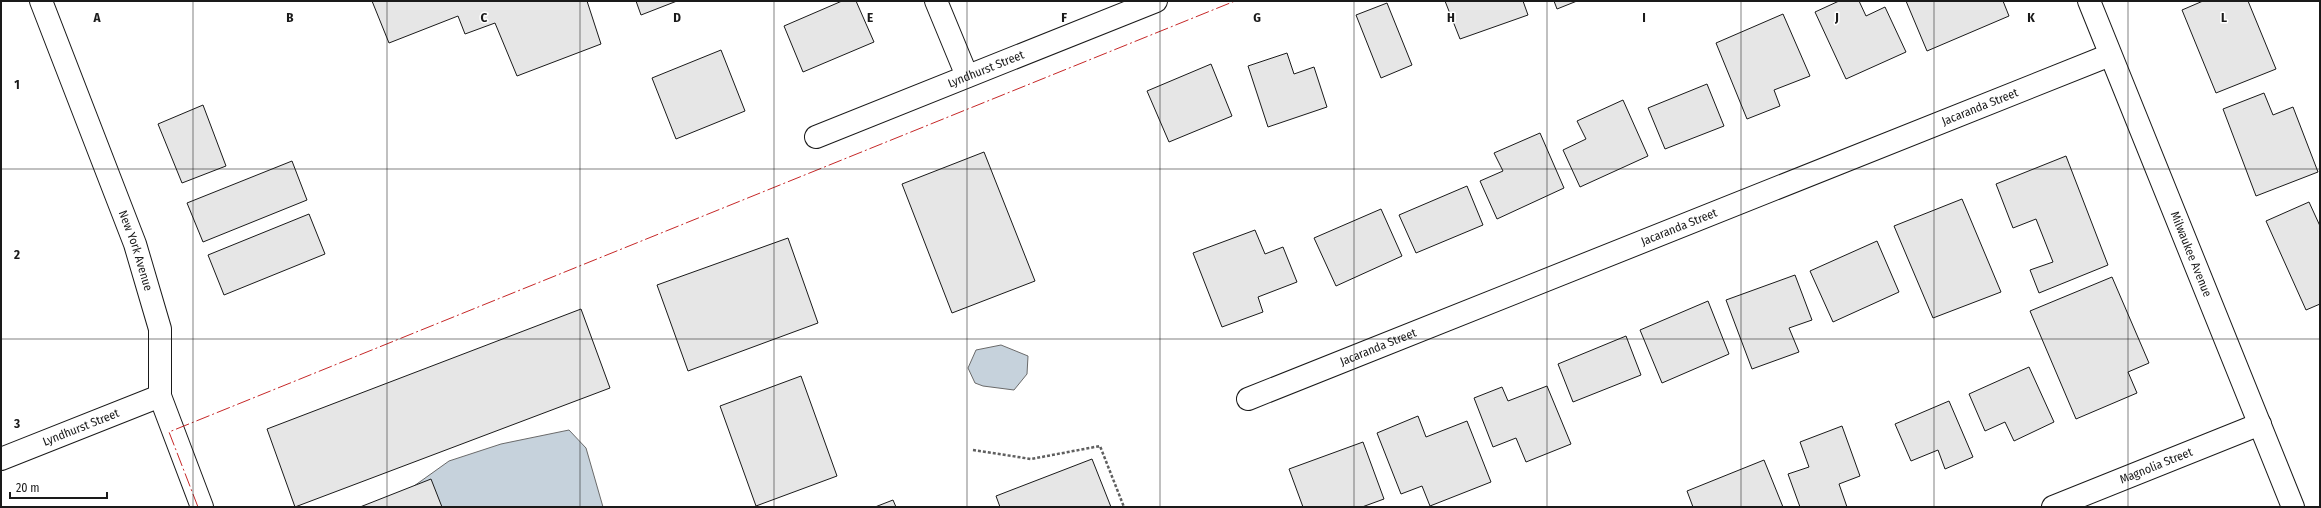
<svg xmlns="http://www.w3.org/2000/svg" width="2321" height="508" font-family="'Fira Sans Condensed',sans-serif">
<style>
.water{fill:#c6d2dc;stroke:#6a6a6a}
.building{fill:#e6e6e6;stroke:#1a1a1a}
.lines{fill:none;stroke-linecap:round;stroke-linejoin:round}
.minor-casing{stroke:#1a1a1a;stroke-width:24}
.tertiary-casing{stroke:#1a1a1a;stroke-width:24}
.path{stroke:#5f5f5f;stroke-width:2.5;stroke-dasharray:3 2;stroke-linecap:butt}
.minor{stroke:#fff;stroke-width:22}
.tertiary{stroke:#fff;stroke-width:22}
.power{stroke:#c62828;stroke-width:1;stroke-dasharray:14 3 2 3;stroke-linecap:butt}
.grid{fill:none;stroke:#1a1a1a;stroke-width:1;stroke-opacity:0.55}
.labels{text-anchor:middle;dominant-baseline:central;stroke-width:3;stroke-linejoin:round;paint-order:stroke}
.street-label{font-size:12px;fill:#1a1a1a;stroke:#fff}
.grid-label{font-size:13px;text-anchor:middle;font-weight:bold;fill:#1a1a1a;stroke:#fff;stroke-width:3;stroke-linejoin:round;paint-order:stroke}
</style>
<rect width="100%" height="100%" fill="#fff"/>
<g class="water">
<polygon points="1001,345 1028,356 1027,374 1014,390 983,386 975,383 968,368 976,350"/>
<polygon points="569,430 586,448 603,507 420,507 414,486 449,461 501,444"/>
</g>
<g class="building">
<polygon points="372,1 587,1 601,44 517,76 495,23 465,34 458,16 389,43"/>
<polygon points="636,1 677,1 641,15"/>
<polygon points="842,1 856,1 874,42 803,72 784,26"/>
<polygon points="1445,1 1523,1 1528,15 1460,39"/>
<polygon points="1554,1 1577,1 1557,9"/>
<polygon points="1839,1 1859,1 1866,16 1885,7 1906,52 1846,79 1815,12"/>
<polygon points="1906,1 2003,1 2009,16 1927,51"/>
<polygon points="2203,1 2248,1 2276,69 2216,93 2182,10"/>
<polygon points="1387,3 1412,65 1381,78 1356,15"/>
<polygon points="1783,14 1810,76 1774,90 1780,106 1747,119 1716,43"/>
<polygon points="721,50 745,111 676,139 652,78"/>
<polygon points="1287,53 1294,74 1314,67 1327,107 1268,127 1248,66"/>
<polygon points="1211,64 1232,116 1169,142 1147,91"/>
<polygon points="1707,84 1724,126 1665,149 1648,108"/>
<polygon points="2264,93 2273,115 2293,107 2318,172 2256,196 2223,109"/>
<polygon points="1623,100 1648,156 1580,187 1563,150 1586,139 1577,121"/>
<polygon points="203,105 226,166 182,183 158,124"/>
<polygon points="1540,133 1564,188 1497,219 1480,181 1503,171 1494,153"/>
<polygon points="984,152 1035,281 952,313 902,184"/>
<polygon points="2066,156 2108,265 2039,293 2030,270 2053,262 2036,219 2013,228 1996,184"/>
<polygon points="292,161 307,200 203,242 187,203"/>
<polygon points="1467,186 1483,225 1416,253 1399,215"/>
<polygon points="1962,199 2001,292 1933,318 1894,226"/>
<polygon points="2309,202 2320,226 2320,304 2306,310 2266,221"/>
<polygon points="1381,209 1402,256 1336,286 1314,238"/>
<polygon points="309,214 325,254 224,295 208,255"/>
<polygon points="1255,230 1265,254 1283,247 1297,282 1258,297 1263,312 1222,327 1193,253"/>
<polygon points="788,238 818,323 688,371 657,285"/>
<polygon points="1877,241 1899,292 1833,322 1810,271"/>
<polygon points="1795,275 1812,320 1789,328 1799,352 1752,369 1726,300"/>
<polygon points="2112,277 2149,363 2128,372 2137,393 2076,419 2030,311"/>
<polygon points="1708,301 1729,354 1662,383 1640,330"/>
<polygon points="581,309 610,388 295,507 267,429"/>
<polygon points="1626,336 1641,375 1573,402 1558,364"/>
<polygon points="2029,367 2054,422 2014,441 2005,422 1985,431 1969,394"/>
<polygon points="801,376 837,476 756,506 720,406"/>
<polygon points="1547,386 1571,444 1526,462 1516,438 1493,447 1474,398 1502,387 1508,401"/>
<polygon points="1949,401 1973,457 1945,469 1938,450 1911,461 1895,424"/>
<polygon points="1418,416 1426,437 1467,421 1491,482 1430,506 1422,486 1401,494 1377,433"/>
<polygon points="1842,426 1860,476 1839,484 1847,507 1800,507 1788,474 1809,467 1800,442"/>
<polygon points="1363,442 1384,499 1362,507 1303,507 1289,469"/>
<polygon points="1092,459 1111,507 1000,507 996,496"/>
<polygon points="1764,460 1783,507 1693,507 1687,491"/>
<polygon points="431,479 442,507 360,507"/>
<polygon points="893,500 896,507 875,507"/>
</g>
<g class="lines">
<defs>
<g id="minor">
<polyline points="936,1 967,76"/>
<path id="s1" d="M816,137L1156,1"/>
<path id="s2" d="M1248,399L2110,55"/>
<path id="s3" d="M1,459L160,396"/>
<path id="s4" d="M2053,507L2260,424"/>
</g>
<g id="tertiary">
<path id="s5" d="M41,1L135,244L160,329V396L202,507"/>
<path id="s6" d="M2089,1L2293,507"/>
</g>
</defs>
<use href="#minor" class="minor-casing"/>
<use href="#tertiary" class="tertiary-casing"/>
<polyline class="path" points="973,450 1031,459 1100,446 1124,507"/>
<use href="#minor" class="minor"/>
<use href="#tertiary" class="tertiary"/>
<polyline class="power" points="198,507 169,432 1235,1"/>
</g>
<path class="grid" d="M193,1V507M387,1V507M580,1V507M774,1V507M967,1V507M1160,1V507M1354,1V507M1547,1V507M1741,1V507M1934,1V507M2128,1V507M1,169H2320M1,339H2320"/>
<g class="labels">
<g class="street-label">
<text stroke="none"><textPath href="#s1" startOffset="183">Lyndhurst Street</textPath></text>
<text stroke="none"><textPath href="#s2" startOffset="788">Jacaranda Street</textPath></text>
<text stroke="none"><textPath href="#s2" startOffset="464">Jacaranda Street</textPath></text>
<text stroke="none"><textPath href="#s5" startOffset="267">New York Avenue</textPath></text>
<text stroke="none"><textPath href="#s6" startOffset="273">Milwaukee Avenue</textPath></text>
<text stroke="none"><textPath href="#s2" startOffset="140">Jacaranda Street</textPath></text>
<text stroke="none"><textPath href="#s3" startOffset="86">Lyndhurst Street</textPath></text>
<text stroke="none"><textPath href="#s4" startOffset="111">Magnolia Street</textPath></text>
</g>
</g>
<g class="grid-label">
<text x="97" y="22">A</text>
<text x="290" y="22">B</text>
<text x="484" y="22">C</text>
<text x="677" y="22">D</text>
<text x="870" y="22">E</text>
<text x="1064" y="22">F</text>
<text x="1257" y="22">G</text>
<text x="1451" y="22">H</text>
<text x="1644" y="22">I</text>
<text x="1837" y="22">J</text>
<text x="2031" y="22">K</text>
<text x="2224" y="22">L</text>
<text x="17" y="89">1</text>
<text x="17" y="259">2</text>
<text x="17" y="428">3</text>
</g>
<rect width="2321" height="508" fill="none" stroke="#1a1a1a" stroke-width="4"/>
<path d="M10 492v6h97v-6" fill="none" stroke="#1a1a1a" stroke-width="2"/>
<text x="16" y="492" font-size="12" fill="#1a1a1a" stroke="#ffffff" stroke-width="3" paint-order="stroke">20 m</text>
</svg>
